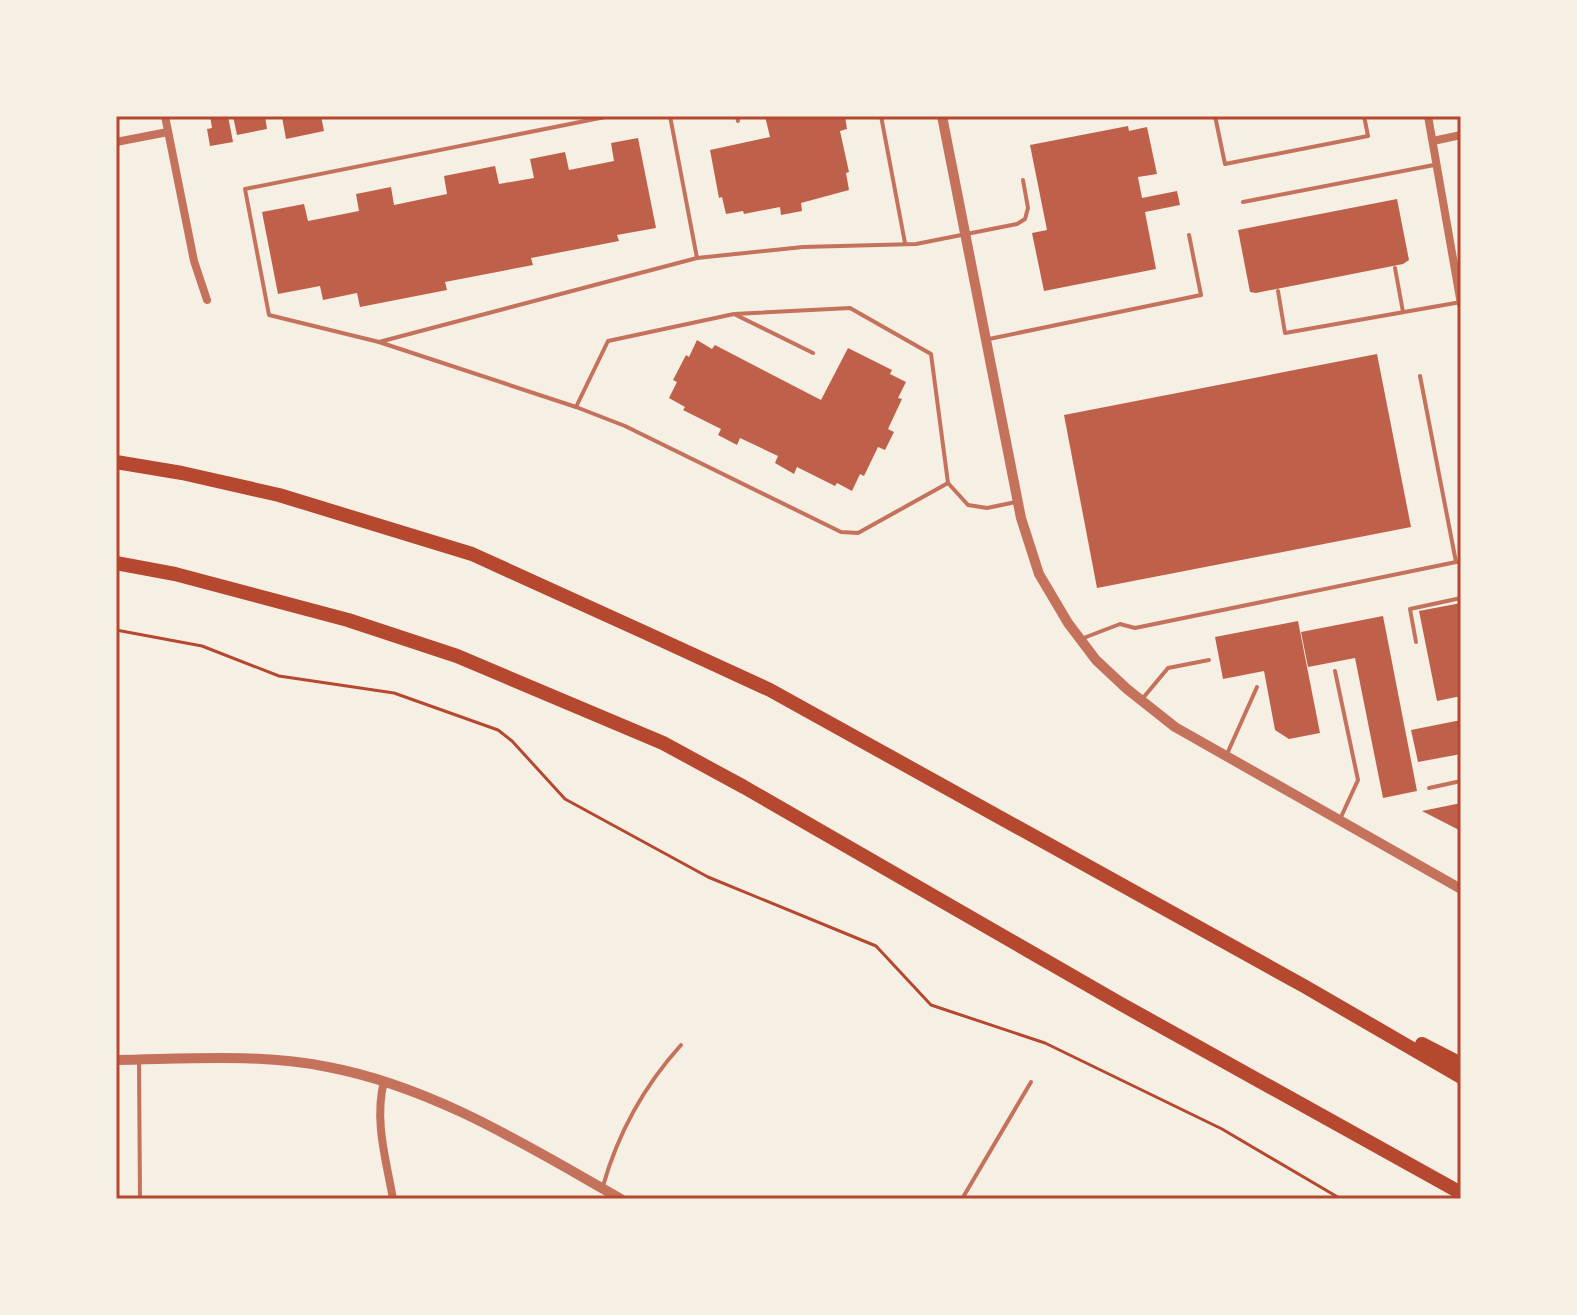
<svg xmlns="http://www.w3.org/2000/svg" width="1577" height="1315" font-family="'IBM Plex Sans',sans-serif">
<style>
.building{fill:#bf614a}
.lines{fill:none;stroke-linecap:round;stroke-linejoin:round}
.path{stroke:#b5482f;stroke-width:3}
.service{stroke:#c5725c;stroke-width:4}
.minor{stroke:#c5725c;stroke-width:8}
.tertiary{stroke:#c5725c;stroke-width:10}
.motorway{stroke:#b5482f;stroke-width:14}
.neatline{fill:none;stroke:#b5482f;stroke-width:3}
</style>
<rect width="100%" height="100%" fill="#f6efe4"/>
<g class="building">
<polygon points="210,116 228,116 233,142 210,146 207,129 212,128"/>
<polygon points="233,116 265,116 267,129 237,135"/>
<polygon points="321,116 324,131 286,139 282,117"/>
<polygon points="765,116 845,116 847,129 840,131 849,172 846,173 849,190 801,203 802,211 781,215 780,207 744,214 743,211 726,214 722,197 719,198 710,150 770,137"/>
<polygon points="1128,126 1129,131 1147,127 1157,174 1138,177 1142,198 1177,191 1180,205 1145,212 1156,269 1044,291 1032,233 1047,230 1030,145"/>
<polygon points="638,138 656,228 617,235 619,241 531,258 533,265 445,282 447,290 360,307 357,293 323,300 320,286 278,294 262,212 304,204 308,221 359,211 356,194 391,187 394,205 447,194 444,176 495,166 499,184 534,178 530,159 565,152 569,170 614,161 611,143"/>
<polygon points="1397,199 1409,260 1403,264 1256,293 1250,292 1238,230"/>
<polygon points="697,340 712,349 715,345 821,400 848,348 892,370 890,374 906,382 898,398 902,399 888,429 894,432 885,450 878,447 864,476 860,474 852,491 837,483 835,486 797,467 794,474 775,463 778,456 740,438 737,445 718,435 721,429 683,410 685,407 669,398 677,382 673,380 686,355 689,357"/>
<polygon points="1377,354 1411,527 1097,588 1064,415"/>
<polygon points="1461,603 1461,696 1437,701 1419,611"/>
<polygon points="1383,616 1417,791 1383,798 1355,658 1308,667 1301,632"/>
<polygon points="1298,621 1320,733 1289,739 1275,730 1264,671 1223,679 1215,637"/>
<polygon points="1461,720 1461,754 1418,762 1411,730"/>
<polygon points="1461,803 1461,831 1422,811"/>
</g>
<g class="lines">
<polyline class="path" points="116,630 202,646 279,676 394,693 498,730 512,741 565,799 708,877 876,946 931,1005 1045,1043 1222,1129 1341,1199"/>
<g class="service">
<polyline points="670,116 697,258"/>
<polyline points="737,116 738,121"/>
<polyline points="881,116 905,243"/>
<polyline points="1215,116 1225,164 1368,136 1364,116"/>
<polyline points="1243,202 1434,165"/>
<polyline points="1395,268 1403,312"/>
<polyline points="1278,291 1285,333 1461,302"/>
<polyline points="736,315 813,353"/>
<polyline points="989,339 1201,295 1189,235"/>
<polyline points="379,342 269,315 245,189 610,116"/>
<polyline points="1420,376 1456,562"/>
<polyline points="576,407 608,341 734,314 850,308 931,354 948,483 858,533 841,532 625,426 576,407 379,342 697,258 803,247 916,244 1017,224 1025,219 1028,208 1023,180"/>
<polyline points="948,483 968,505 987,508 1016,502"/>
<polyline points="1081,639 1120,624 1135,628 1461,561"/>
<polyline points="1416,642 1410,609 1461,598"/>
<polyline points="1335,671 1358,780 1341,817"/>
<polyline points="1143,698 1168,668 1209,660"/>
<polyline points="1227,754 1257,687"/>
<polyline points="1429,788 1461,781"/>
<polyline points="139,1062 140,1199"/>
<path d="M603,1186C618,1133 644,1086 681,1045"/>
<polyline points="962,1199 1031,1082"/>
</g>
<g class="minor">
<polyline points="165,116 194,261 207,300"/>
<polyline points="1428,116 1461,304"/>
<polyline points="1433,141 1461,135"/>
<polyline points="116,142 168,132"/>
<path d="M384,1081C374,1121 386,1159 393,1199"/>
</g>
<g class="tertiary">
<polyline points="942,116 1021,518 1039,574 1068,623 1096,660 1127,689 1175,727 1461,889"/>
<path d="M116,1060C186,1059 259,1053 328,1067C434,1087 529,1147 621,1199"/>
</g>
<g class="motorway">
<polyline points="116,462 182,473 279,495 472,554 646,633 770,690 1304,986 1461,1077"/>
<polyline points="116,563 175,574 348,620 457,656 663,743 744,787 1121,1004 1461,1193"/>
<polyline points="1422,1044 1461,1064"/>
</g>
</g>
<rect width="1577" height="1315" fill="none" stroke="#f6efe4" stroke-width="236"/>
<rect x="118" y="118" width="1341" height="1079" class="neatline"/>
</svg>
